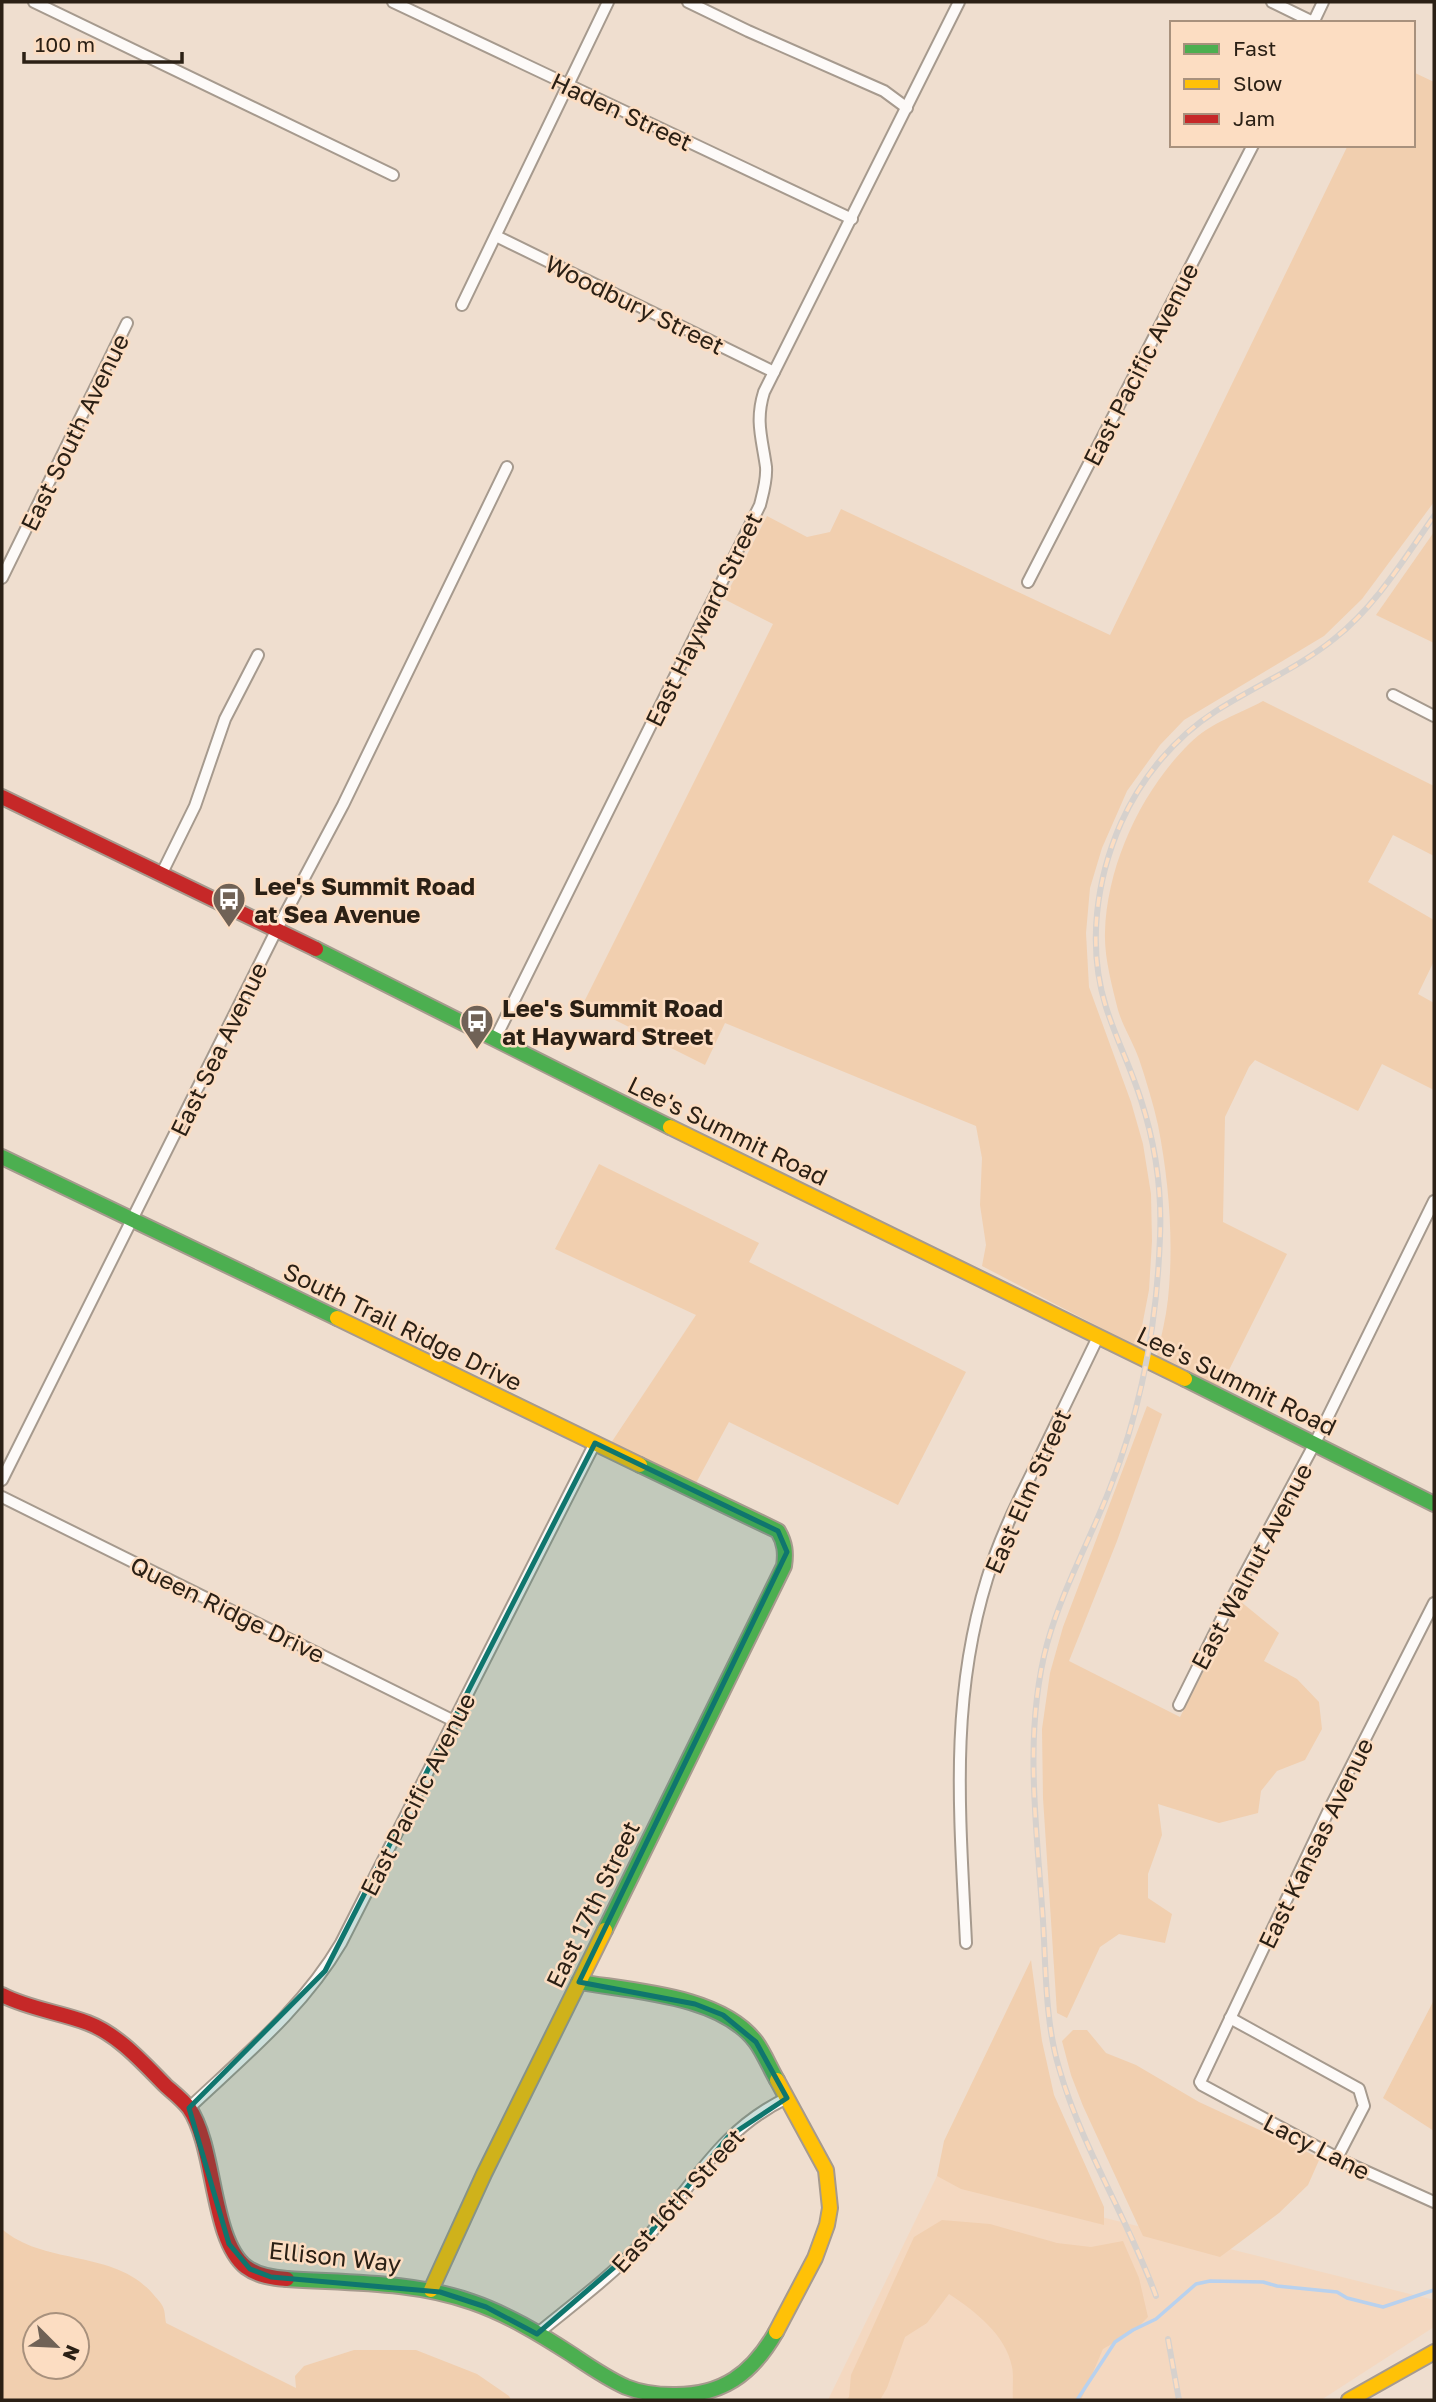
<svg xmlns="http://www.w3.org/2000/svg" width="1436" height="2402" font-family="'Golos Text',sans-serif">
<style>
.built{fill:#f4d8c0}
.green{fill:#f1cfaf;fill-rule:evenodd}
.lines{fill:none;stroke-linecap:round;stroke-linejoin:round}
.stream{stroke:#b8d1ee;stroke-width:3.5}
.street-casing{stroke:#a69a8e;stroke-width:14}
.fast-casing{stroke:#a69a8e;stroke-width:18}
.slow-casing{stroke:#a69a8e;stroke-width:18}
.jam-casing{stroke:#a69a8e;stroke-width:18}
.street{stroke:#fdfaf8;stroke-width:10}
.fast{stroke:#4caf50;stroke-width:14}
.slow{stroke:#ffc107;stroke-width:14}
.jam{stroke:#c62828;stroke-width:14}
.rail-casing{stroke:#d6d1cd;stroke-width:6}
.rail{stroke:#fcddc2;stroke-width:3.5;stroke-dasharray:10;stroke-linecap:butt}
.marked{fill:#0f766e;fill-opacity:0.2;stroke:#0f766e;stroke-width:5;stroke-linejoin:round}
.labels{text-anchor:middle;dominant-baseline:central;stroke-width:5;stroke-linejoin:round;paint-order:stroke}
.street-label{font-size:24px;fill:#2b2015;stroke:#fcddc2}
.poi-label{font-size:24px;font-weight:bold;fill:#2b2015;stroke:#fcddc2;text-anchor:start}
</style>
<rect width="100%" height="100%" fill="#efdecf"/>
<polygon class="built" points="937,2176 1434,2300 1434,2327 1321,2400 828,2400"/>
<g class="green">
<polygon points="1413,72 1434,82 1434,502 1362,599 1324,636 1184,720 1160,745 1127,791 1102,848 1090,888 1086,933 1089,987 1131,1102 1143,1144 1151,1194 1152,1241 1149,1290 1138,1347 982,1266 986,1245 980,1205 982,1158 976,1126 725,1023 705,1065 583,1004 773,624 724,599 767,516 807,537 830,532 841,509 1110,635 1348,145 1413,145"/>
<polygon points="1434,532 1434,643 1376,615"/>
<path d="M1263,701L1434,786V856L1393,835L1368,882L1434,920V961L1418,994L1434,1003V1090L1382,1064L1358,1111L1255,1060L1249,1067L1225,1117L1223,1222L1287,1254L1220,1388L1157,1356C1161,1337 1166,1318 1168,1299C1174,1242 1169,1181 1158,1125C1153,1103 1146,1080 1139,1059C1133,1042 1123,1027 1118,1010C1112,986 1104,957 1105,932C1107,864 1142,790 1190,743C1210,723 1239,714 1263,701Z"/>
<polygon points="599,1164 759,1243 749,1262 966,1372 898,1505 729,1422 696,1483 611,1443 696,1315 555,1249"/>
<polygon points="1147,1406 1162,1414 1117,1541 1069,1661 1180,1717 1240,1601 1279,1633 1264,1661 1297,1679 1319,1702 1322,1729 1305,1760 1277,1771 1261,1791 1258,1813 1219,1823 1158,1804 1162,1835 1148,1874 1148,1898 1172,1914 1165,1943 1119,1934 1100,1947 1067,2018 1057,2013 1043,1798 1042,1729 1050,1673 1063,1627"/>
<polygon points="1031,1960 1042,2041 1054,2095 1104,2207 1104,2225 961,2189 937,2176 944,2141"/>
<polygon points="1434,2000 1434,2131 1383,2098"/>
<polygon points="1073,2030 1087,2030 1106,2053 1136,2065 1199,2102 1320,2158 1308,2185 1279,2213 1220,2257 1143,2236 1083,2106 1071,2075 1062,2041"/>
<path d="M942,2220L990,2224L1057,2243L1091,2247L1123,2241L1139,2278L1148,2317L1134,2331L1103,2349L1081,2400H1013C1012,2390 1014,2377 1012,2367C1006,2335 975,2311 949,2294L927,2323L905,2337L887,2388L880,2400H846L849,2397L851,2375L914,2237Z"/>
<path d="M2,2229C44,2266 115,2249 153,2294C156,2298 161,2302 163,2307C165,2311 165,2318 166,2323L296,2388L295,2376L304,2366L354,2350H416L477,2374L509,2396L511,2400H2ZM35,2325H77V2367H35Z"/>
</g>
<g class="lines">
<polyline class="stream" points="1077,2400 1115,2342 1133,2330 1156,2319 1196,2284 1210,2281 1263,2282 1277,2286 1337,2292 1347,2298 1383,2307 1434,2290"/>
<defs>
<g id="street">
<polyline points="34,2 393,175"/>
<polyline points="393,2 852,219"/>
<polyline points="688,2 748,31 884,91 907,108"/>
<polyline points="1272,2 1313,22"/>
<polyline points="1313,23 1323,2"/>
<polyline points="496,236 774,372"/>
<polyline points="462,305 608,2"/>
<polyline points="2,578 127,323"/>
<polyline points="1028,582 1253,145"/>
<polyline points="1393,695 1434,716"/>
<polyline points="162,873 195,806 225,719 258,655"/>
<path d="M495,1039L760,505C763,493 767,480 766,467C762,438 755,421 764,392L959,2"/>
<polyline points="2,1480 277,929 343,805 507,467"/>
<polyline points="2,1497 454,1721"/>
<polyline points="1434,1603 1328,1812 1200,2082 1202,2085 1345,2162 1434,2202"/>
<polyline points="1179,1705 1232,1598 1315,1443 1434,1201"/>
<path d="M966,1943C960,1816 949,1702 987,1579C1000,1536 1020,1497 1040,1457C1059,1417 1079,1377 1098,1337"/>
<polyline points="1230,2018 1359,2089 1364,2106 1337,2158"/>
<path d="M189,2108C244,2056 303,2008 341,1943L595,1443"/>
<path d="M537,2334C572,2305 609,2278 640,2245C691,2191 716,2132 787,2098"/>
</g>
<g id="fast">
<polyline points="316,949 670,1127"/>
<polyline points="2,1157 337,1318"/>
<polyline points="1185,1379 1434,1504"/>
<path d="M605,1930L784,1566C786,1553 785,1543 778,1531L640,1465"/>
<path d="M579,1982C632,1991 721,1995 756,2042C764,2053 770,2068 777,2080"/>
<path d="M287,2279C348,2283 413,2281 472,2302C507,2314 540,2334 571,2354C589,2366 606,2378 626,2387C641,2393 657,2395 673,2395C722,2396 752,2374 776,2332"/>
</g>
<g id="slow">
<polyline points="670,1127 1185,1379"/>
<polyline points="337,1318 640,1465"/>
<polyline points="431,2290 484,2174 605,1930"/>
<polyline points="776,2332 815,2258 827,2225 830,2208 826,2170 777,2080"/>
<polyline points="1349,2400 1434,2352"/>
</g>
<g id="jam">
<polyline points="2,797 316,949"/>
<path d="M2,1995C29,2009 59,2012 88,2023C119,2035 143,2063 166,2086C174,2093 183,2100 189,2108C216,2147 211,2240 246,2267C258,2276 273,2278 287,2279"/>
</g>
</defs>
<use href="#street" class="street-casing"/>
<use href="#fast" class="fast-casing"/>
<use href="#slow" class="slow-casing"/>
<use href="#jam" class="jam-casing"/>
<use href="#street" class="street"/>
<use href="#fast" class="fast"/>
<use href="#slow" class="slow"/>
<use href="#jam" class="jam"/>
<defs>
<g id="rail">
<path d="M1156,2296C1128,2219 1082,2148 1059,2068C1045,2021 1046,1969 1043,1921C1037,1829 1023,1734 1047,1644C1062,1590 1090,1540 1110,1488C1142,1407 1157,1323 1160,1237C1162,1191 1155,1143 1141,1100C1131,1068 1116,1039 1106,1007C1087,947 1096,880 1121,823C1141,778 1174,738 1216,711C1255,686 1298,668 1334,639C1376,606 1404,559 1434,516"/>
<polyline points="1168,2339 1179,2400"/>
</g>
</defs>
<use href="#rail" class="rail-casing"/>
<use href="#rail" class="rail"/>
</g>
<path class="marked" d="M595,1443L778,1531L787,1552L579,1982L695,2004L723,2015L756,2042L787,2098L728,2137L640,2245L537,2334L486,2307L440,2292L271,2277L250,2269L229,2244L189,2108L325,1971Z"/>
<defs>
<symbol id="bus-pin" viewBox="-11 -11 22 30"><path d="M0 17L-7.5 6A9.5 9.5 0 1 1 7.5 6Z" fill="#706256" stroke="#fcddc2"/><path d="M-5-6H5V4H4V6H2V4H-2V6H-4V4H-5ZM-3.5-4V0h7V-4ZM-3.5 1.2v1.5H-2V1.2ZM2 1.2v1.5H3.5V1.2Z" fill="#fff"/></symbol>
</defs>
<g fill-rule="evenodd">
<use href="#bus-pin" x="210" y="880" width="38" height="52"/>
<use href="#bus-pin" x="458" y="1002" width="38" height="52"/>
</g>
<g class="labels">
<g class="street-label">
<text transform="translate(622 111) rotate(25)">Haden Street</text>
<text transform="translate(635 304) rotate(26)">Woodbury Street</text>
<text transform="translate(1140 364) rotate(-63)">East Pacific Avenue</text>
<text transform="translate(74 432) rotate(-64)">East South Avenue</text>
<text transform="translate(703 619) rotate(-64)">East Hayward Street</text>
<text transform="translate(218 1049) rotate(-64)">East Sea Avenue</text>
<text transform="translate(728 1130) rotate(26)">Lee's Summit Road</text>
<text transform="translate(403 1326) rotate(26)">South Trail Ridge Drive</text>
<text transform="translate(1237 1380) rotate(26)">Lee's Summit Road</text>
<text transform="translate(1027 1491) rotate(-66)">East Elm Street</text>
<text transform="translate(1251 1566) rotate(-62)">East Walnut Avenue</text>
<text transform="translate(228 1609) rotate(26)">Queen Ridge Drive</text>
<text transform="translate(417 1794) rotate(-63)">East Pacific Avenue</text>
<text transform="translate(1315 1843) rotate(-64)">East Kansas Avenue</text>
<text transform="translate(592 1904) rotate(-64)">East 17th Street</text>
<text transform="translate(1317 2146) rotate(27)">Lacy Lane</text>
<text transform="translate(677 2200) rotate(-48)">East 16th Street</text>
<text transform="translate(335 2256) rotate(6)">Ellison Way</text>
</g>
<g class="poi-label">
<text x="254" y="885">Lee's Summit Road<tspan x="254" dy="28">at Sea Avenue</tspan></text>
<text x="502" y="1007">Lee's Summit Road<tspan x="502" dy="28">at Hayward Street</tspan></text>
</g>
</g>
<rect width="1436" height="2402" fill="none" stroke="#2b2015" stroke-width="7"/>
<rect x="1170" y="21" width="245" height="126" fill="#fcddc2" stroke="#a8917d" stroke-width="2"/>
<rect x="1184" y="44" width="35" height="10" fill="#4caf50" stroke="#a8917d" stroke-width="2"/>
<text x="1233" y="56" font-size="21" fill="#2b2015">Fast</text>
<rect x="1184" y="79" width="35" height="10" fill="#ffc107" stroke="#a8917d" stroke-width="2"/>
<text x="1233" y="91" font-size="21" fill="#2b2015">Slow</text>
<rect x="1184" y="114" width="35" height="10" fill="#c62828" stroke="#a8917d" stroke-width="2"/>
<text x="1233" y="126" font-size="21" fill="#2b2015">Jam</text>
<g transform="translate(56 2346) rotate(114)"><circle r="33" fill="#fcddc2" stroke="#a8917d" stroke-width="2"/>
<path d="M0-5L12 26L0 18L-12 26Z" fill="#706256"/>
<text y="-10" font-size="19" font-weight="bold" text-anchor="middle" fill="#2b2015">N</text>
</g>
<path d="M24 52v10h158v-10" fill="none" stroke="#2b2015" stroke-width="3.5"/>
<text x="35" y="52" font-size="21" fill="#2b2015" stroke="#fcddc2" stroke-width="5" paint-order="stroke">100 m</text>
</svg>
